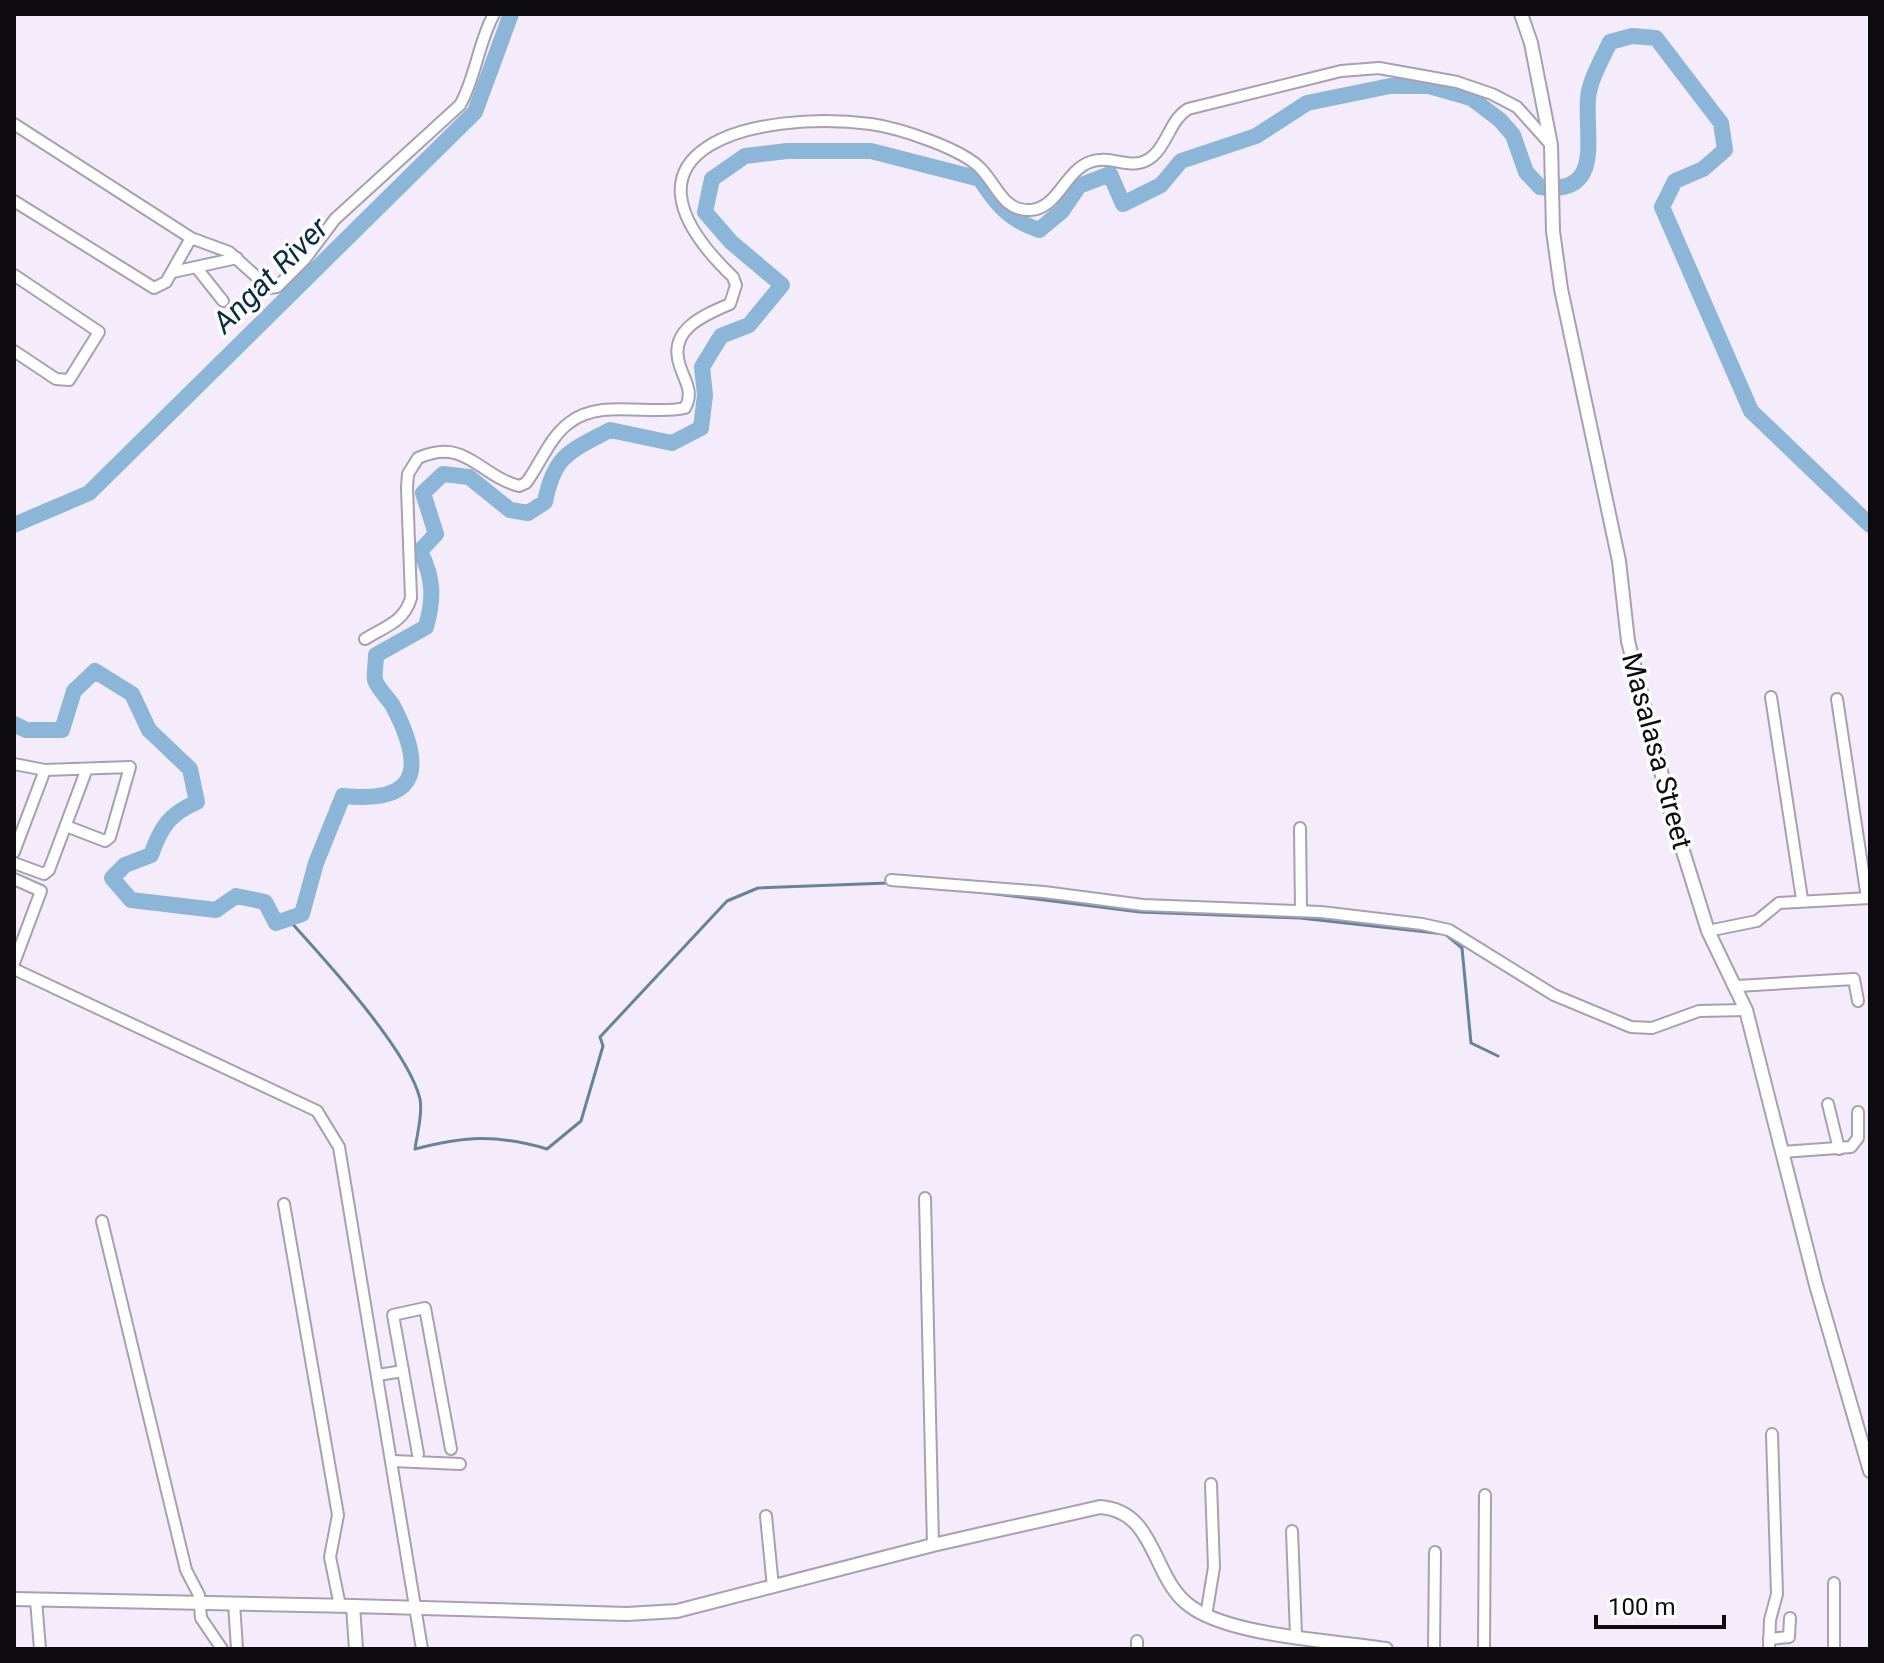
<svg xmlns="http://www.w3.org/2000/svg" width="1884" height="1663" font-family="Roboto,sans-serif">
<style>
.lines{fill:none;stroke-linecap:round;stroke-linejoin:round}
.stream{stroke:#66839c;stroke-width:3}
.river{stroke:#8bb6d8;stroke-width:16}
.minor-casing{stroke:#a8a0ae;stroke-width:14}
.tertiary-casing{stroke:#a8a0ae;stroke-width:16}
.minor{stroke:#fff;stroke-width:10}
.tertiary{stroke:#fff;stroke-width:12}
.labels{text-anchor:middle;dominant-baseline:central;stroke-width:7;stroke-linejoin:round;paint-order:stroke}
.street-label{font-size:28px;fill:#0e0b10;stroke:#fff}
.water-label{font-size:30px;font-style:italic;fill:#082c43;stroke:#fff}
</style>
<rect width="100%" height="100%" fill="#f4ecfb"/>
<g class="lines">
<g class="stream">
<polyline points="971,891 1140,912 1300,918 1445,934 1462,948 1471,1043 1498,1056"/>
<path d="M288,919C324,959 408,1049 420,1099C423,1114 417,1134 415,1149C465,1136 496,1134 547,1149L581,1121L603,1046L600,1037L727,901L758,888L888,883"/>
</g>
<g class="river">
<polyline points="14,525 89,493 475,112 511,14"/>
<path d="M14,724L26,730H62L74,691L95,671L132,694L149,730L190,769L197,802C169,814 161,827 151,855L125,865L112,878L131,900L216,910L236,896L265,902L276,923L302,914L316,863L343,796C422,804 424,766 393,706C388,698 378,689 375,680C374,673 376,662 376,655L426,627C434,598 434,579 420,551L436,534L423,493L443,474L469,477L510,510L528,513L545,502C554,455 570,451 610,430L672,443L701,428L705,395L702,367L721,336L749,325L782,285L731,242L705,212L712,179L745,156L787,151H871L980,179C996,204 1009,220 1039,230L1062,211L1079,186L1110,174L1123,204L1161,185L1181,161L1256,136L1307,103L1390,86H1429L1471,98L1500,120L1513,135L1526,172L1540,187C1604,196 1585,139 1588,99C1589,81 1602,59 1610,42L1632,36L1656,38L1721,123L1725,150L1703,169L1675,181L1662,207L1751,411L1870,525"/>
</g>
<defs>
<g id="minor">
<path d="M14,124L191,238L229,252L269,288L277,287L305,259L335,219L460,105C476,77 478,43 494,14"/>
<polyline points="14,201 154,288 166,282 191,238"/>
<polyline points="196,267 223,301"/>
<polyline points="173,272 237,258"/>
<polyline points="14,275 99,332 69,380 56,379 14,351"/>
<path d="M365,639C386,626 404,622 411,598L407,487L408,474L418,458C466,437 478,475 519,486L526,483C541,463 549,438 569,423C600,398 650,416 685,408C694,392 685,382 680,366C667,330 704,315 730,304L736,285L733,277C596,146 759,110 871,124C899,128 964,149 982,170C997,186 1004,212 1031,210C1058,208 1065,171 1090,162C1112,153 1132,174 1153,156C1168,143 1170,120 1188,109L1341,71L1379,68L1457,82L1492,94L1517,107L1551,145"/>
<polyline points="1771,697 1802,899"/>
<polyline points="1837,699 1867,898"/>
<polyline points="14,764 45,770 130,767 110,837 105,841 66,826"/>
<polyline points="1300,828 1301,910"/>
<polyline points="14,852 45,770"/>
<polyline points="14,863 44,874 49,870 86,771"/>
<polyline points="14,879 41,891 14,963"/>
<polyline points="891,880 1044,892 1143,905 1321,912 1422,924 1449,930 1554,995 1631,1027 1652,1028 1699,1011 1746,1010"/>
<polyline points="1708,931 1757,921 1779,903 1870,898"/>
<polyline points="14,969 317,1111 339,1147 422,1649"/>
<polyline points="1737,986 1854,979 1858,1001"/>
<polyline points="1828,1104 1839,1149"/>
<polyline points="1782,1152 1851,1147 1858,1138 1858,1112"/>
<polyline points="925,1198 933,1545"/>
<polyline points="284,1204 338,1515 330,1557 340,1606"/>
<polyline points="102,1221 186,1570 199,1595 201,1618 222,1649"/>
<polyline points="378,1375 403,1371"/>
<polyline points="418,1454 393,1315 425,1308 451,1449"/>
<polyline points="393,1461 460,1464"/>
<polyline points="766,1516 773,1587"/>
<polyline points="1292,1531 1296,1635"/>
<polyline points="36,1600 40,1649"/>
<polyline points="234,1603 237,1649"/>
<polyline points="1206,1616 1214,1567 1211,1484"/>
<polyline points="1769,1639 1789,1637 1790,1618"/>
<polyline points="1137,1649 1137,1641"/>
<polyline points="1434,1649 1435,1552"/>
<polyline points="1484,1649 1485,1495"/>
<polyline points="1769,1649 1770,1620 1777,1594 1772,1434"/>
<polyline points="1834,1649 1834,1583"/>
</g>
<g id="tertiary">
<polyline points="1521,14 1531,43 1551,145 1553,231 1561,289 1619,561 1628,641 1673,819 1708,931 1746,1010 1816,1285 1870,1471"/>
<polyline points="14,1599 353,1606"/>
<path d="M356,1649L353,1606L627,1614L677,1611L933,1545L1100,1507C1157,1511 1151,1578 1190,1606C1230,1636 1334,1641 1386,1649"/>
</g>
</defs>
<use href="#minor" class="minor-casing"/>
<use href="#tertiary" class="tertiary-casing"/>
<use href="#minor" class="minor"/>
<use href="#tertiary" class="tertiary"/>
</g>
<g class="labels">
<g class="street-label">
<text transform="translate(1657 751) rotate(75)">Masalasa Street</text>
</g>
<g class="water-label">
<text transform="translate(270 275) rotate(-45)">Angat River</text>
</g>
</g>
<rect width="1884" height="1663" fill="none" stroke="#0e0b10" stroke-width="32"/>
<path d="M1596 1615v12h128v-12" fill="none" stroke="#0e0b10" stroke-width="4"/>
<text x="1608" y="1615" font-size="24" fill="#0e0b10" stroke="#ffffff" stroke-width="6" paint-order="stroke">100 m</text>
</svg>
